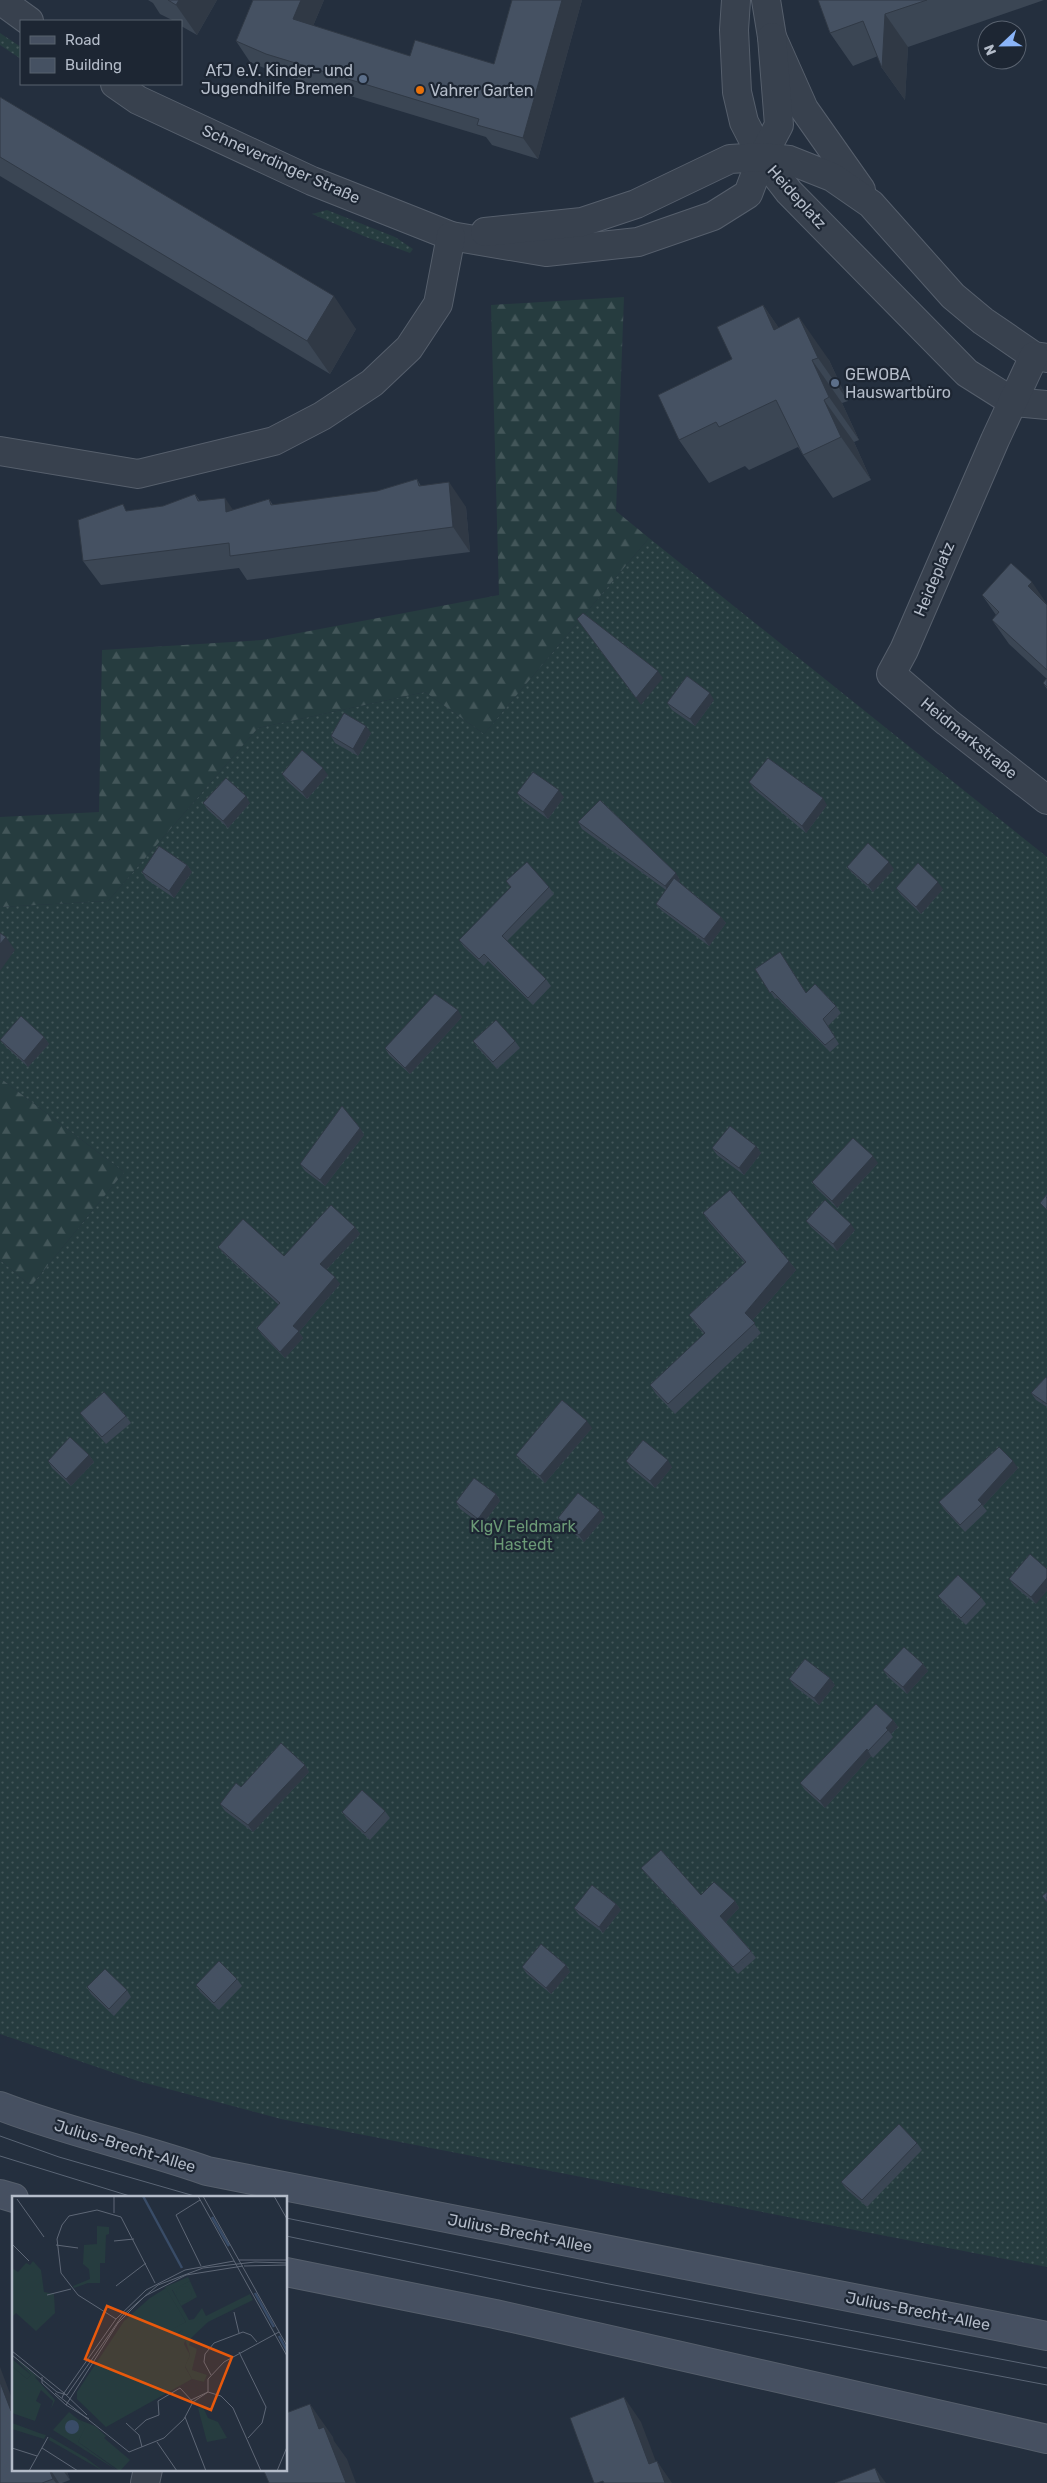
<svg xmlns="http://www.w3.org/2000/svg" width="1047" height="2483" font-family="Rubik,sans-serif">
<style>
.grass{fill:url(#grass-dots)}
.forest{fill:url(#forest-firs)}
.lines{fill:none;stroke-linecap:round;stroke-linejoin:round}
.street-casing{stroke:#565f6c;stroke-width:30}
.secondary-casing{stroke:#565f6c;stroke-width:30}
.street{stroke:#38414e;stroke-width:28}
.secondary{stroke:#465061;stroke-width:28}
.tram{stroke:#5a6575;stroke-width:1}
.wall{fill:#3b4654}
.shaded-wall{fill:#303945}
.building{fill:#455162;stroke:#303945}
.service-dot{fill:#5c6f8a;stroke:#1d2633;stroke-width:2}
.food-dot{fill:#e8710a;stroke:#1d2633;stroke-width:2}
.labels{text-anchor:middle;dominant-baseline:central;stroke-width:4.5;stroke-linejoin:round;paint-order:stroke}
.poi-label{font-size:16px;fill:#b4bcc9;stroke:#1d2633;text-anchor:start}
.street-label{font-size:16px;fill:#b4bcc9;stroke:#1d2633}
.park-label{font-size:16px;fill:#6b9a76;stroke:#1d2633}
.inset-river{fill:none;stroke:#394c67;stroke-width:2.5}
.inset-road{fill:none;stroke:#5e6776;stroke-width:1}
.view{fill:#e8590c;fill-opacity:0.15;stroke:#e8590c;stroke-width:2.5}
.inset-edge{fill:none;stroke:#b4bcc9;stroke-width:2.5}
</style>
<defs>
<pattern id="grass-dots" width="8" height="8" patternUnits="userSpaceOnUse" patternTransform="scale(1.25)"><rect width="8" height="8" fill="#263c3f"/><path d="M2 2h.1M6 6h.1" fill="none" stroke="#435659" stroke-width="1.8" stroke-linecap="round"/></pattern>
<pattern id="forest-firs" width="22" height="20" patternUnits="userSpaceOnUse" patternTransform="scale(1.25)"><rect width="22" height="20" fill="#263c3f"/><path d="M5 1l3.5 6h-7zM16 11l3.5 6h-7z" fill="#435659"/></pattern>
</defs>
<rect width="100%" height="100%" fill="#242f3e"/>
<g class="grass">
<polygon points="0,33 21,47 21,59 0,45"/>
<polygon points="327,210 395,237 413,249 410,253 366,237 312,214"/>
<polygon points="649,538 1047,857 1047,2267 281,2119 138,2081 0,2034 0,1260 31,1286 124,1172 0,1078 0,907 108,901 258,728 425,692 484,734"/>
</g>
<g class="forest">
<polygon points="624,297 616,511 649,538 484,734 425,692 258,728 108,901 0,907 0,817 99,812 102,650 262,640 499,595 491,305"/>
<polygon points="0,1078 124,1172 31,1286 0,1260"/>
</g>
<g class="lines">
<defs>
<g id="street">
<polyline points="0,0 29,21"/>
<polyline points="736,0 734,30 737,92 744,122 762,157 789,192 967,373 1013,402 1047,405"/>
<polyline points="766,0 772,37 804,109 861,190"/>
<polyline points="115,84 138,100 312,181 451,236 546,252 638,242 713,216 748,194 762,157 779,125 772,37"/>
<polyline points="485,232 582,222 636,204 730,159 762,157 789,160 832,177 871,204 953,296 983,321 1034,356 1047,358"/>
<polyline points="1034,356 995,440 904,650 891,674 947,722 1047,800"/>
<polyline points="0,451 138,474 274,441 322,416 372,383 409,348 438,304 451,236"/>
<polyline points="145,2483 148,2469"/>
</g>
<g id="secondary">
<path d="M0,2106C67,2132 139,2147 207,2171L1047,2336"/>
<polyline points="0,2194 14,2198"/>
<polyline points="286,2272 495,2314 1047,2439"/>
</g>
</defs>
<use href="#street" class="street-casing"/>
<use href="#secondary" class="secondary-casing"/>
<use href="#street" class="street"/>
<use href="#secondary" class="secondary"/>
<g class="tram">
<polyline points="0,2136 59,2157 198,2197"/>
<polyline points="0,2156 133,2197"/>
<polyline points="286,2218 609,2284 1047,2368"/>
<polyline points="286,2236 531,2287 1047,2385"/>
</g>
</g>
<g class="wall">
<polygon points="148,0 217,0 197,35 181,26 181,21 174,21 160,14 153,3"/>
<polygon points="253,0 324,0 313,26 410,56 494,64 512,0 582,0 538,159 492,145 486,137 281,75 250,62 236,41"/>
<polygon points="818,0 1044,0 908,47 905,100 882,68 878,56 853,66 830,33"/>
<polygon points="0,97 356,329 330,374 0,176"/>
<polygon points="763,305 778,327 829,360 848,401 842,403 859,440 854,442 871,480 833,498 803,455 798,447 749,470 745,466 709,483 679,440 732,359"/>
<polygon points="417,479 421,486 466,507 470,552 247,580 239,568 101,585 83,561 128,511 163,506 195,494 200,501 233,510 269,499 273,505 377,491"/>
<polygon points="982,595 1047,604 1047,689 1043,683 1047,679 1009,644 992,620 996,615"/>
<polygon points="714,700 695,726 672,710 667,703"/>
<polygon points="371,733 358,756 335,743 331,736"/>
<polygon points="282,774 328,775 307,799 287,781"/>
<polygon points="749,782 827,805 806,833 754,789"/>
<polygon points="517,793 564,797 548,819 522,800"/>
<polygon points="203,803 250,803 228,828 208,810"/>
<polygon points="578,822 680,880 679,882 721,917 726,923 709,946 661,910 656,904 666,890 582,829"/>
<polygon points="187,865 192,872 174,898 146,879 142,872"/>
<polygon points="847,867 894,869 873,892 852,873"/>
<polygon points="506,881 549,887 554,894 507,941 546,979 551,986 533,1005 488,961 484,966 464,947 459,940 511,888"/>
<polygon points="896,888 943,889 921,914 901,895"/>
<polygon points="755,969 836,1006 841,1013 828,1026 839,1044 830,1052 777,998 775,999"/>
<polygon points="462,1017 410,1074 389,1055 385,1048"/>
<polygon points="44,1037 49,1044 28,1067 5,1046 0,1039"/>
<polygon points="473,1041 515,1041 520,1048 497,1069 478,1048"/>
<polygon points="360,1128 364,1135 325,1186 305,1171 300,1164"/>
<polygon points="756,1146 761,1153 744,1175 717,1155 712,1148"/>
<polygon points="878,1163 837,1208 817,1189 812,1182"/>
<polygon points="703,1213 789,1261 796,1270 752,1321 761,1333 675,1414 656,1394 650,1385 704,1334 696,1325 689,1315 745,1263 709,1222"/>
<polygon points="806,1221 855,1230 837,1251 811,1227"/>
<polygon points="355,1227 360,1234 326,1270 340,1284 299,1332 303,1338 285,1358 262,1335 257,1328 279,1305 223,1253 218,1247 284,1256"/>
<polygon points="1047,1376 1047,1407 1036,1400 1031,1393"/>
<polygon points="80,1413 126,1416 131,1423 106,1444 85,1420"/>
<polygon points="592,1428 545,1483 521,1462 516,1455"/>
<polygon points="89,1455 94,1462 71,1486 52,1468 48,1461"/>
<polygon points="626,1461 672,1467 655,1488 631,1468"/>
<polygon points="1018,1468 983,1506 987,1511 965,1532 944,1509 939,1502"/>
<polygon points="496,1494 500,1501 482,1525 460,1509 456,1502"/>
<polygon points="600,1510 605,1517 584,1542 563,1524 558,1518"/>
<polygon points="1030,1554 1036,1604 1014,1586 1009,1579"/>
<polygon points="938,1596 981,1597 986,1604 966,1625 943,1603"/>
<polygon points="923,1664 928,1671 907,1694 888,1677 883,1670"/>
<polygon points="789,1679 835,1685 819,1705 794,1686"/>
<polygon points="893,1720 898,1727 891,1734 893,1737 873,1758 871,1756 825,1808 805,1790 800,1783"/>
<polygon points="305,1765 309,1772 253,1832 225,1811 220,1804 241,1787"/>
<polygon points="385,1811 390,1818 370,1840 347,1819 342,1812"/>
<polygon points="641,1868 701,1895 735,1901 739,1908 726,1922 751,1951 756,1958 738,1974 646,1874"/>
<polygon points="616,1904 621,1910 603,1933 579,1915 574,1908"/>
<polygon points="566,1965 570,1972 551,1994 527,1974 522,1967"/>
<polygon points="237,1979 242,1986 219,2010 200,1992 196,1985"/>
<polygon points="87,1987 127,1990 131,1997 114,2016 91,1994"/>
<polygon points="917,2143 922,2150 867,2207 846,2189 841,2182"/>
<polygon points="14,2469 66,2469 70,2480 62,2483 0,2483"/>
</g>
<g class="shaded-wall">
<polygon points="179,0 217,0 197,35 176,5"/>
<polygon points="301,0 324,0 307,40 293,19"/>
<polygon points="562,0 582,0 538,159 523,138"/>
<polygon points="885,14 908,47 905,100 882,68"/>
<polygon points="334,296 356,329 330,374 307,341"/>
<polygon points="763,305 793,348 774,330"/>
<polygon points="799,317 829,360 848,401 818,358"/>
<polygon points="812,360 842,403 859,440 829,397"/>
<polygon points="824,400 854,442 871,480 841,437"/>
<polygon points="449,482 466,507 470,552 453,527"/>
<polygon points="225,498 242,523 226,512"/>
<polygon points="1032,582 1047,604 1047,609 1028,586"/>
<polygon points="658,671 663,678 641,705 636,698"/>
<polygon points="710,693 714,700 695,726 690,719"/>
<polygon points="366,726 371,733 358,756 353,749"/>
<polygon points="323,768 328,775 307,799 302,792"/>
<polygon points="559,790 564,797 548,819 543,812"/>
<polygon points="246,796 250,803 228,828 223,821"/>
<polygon points="823,798 827,805 806,833 802,826"/>
<polygon points="889,862 894,869 873,892 868,885"/>
<polygon points="187,865 192,872 174,898 169,891"/>
<polygon points="676,873 680,880 670,893 665,886"/>
<polygon points="938,882 943,889 921,914 916,907"/>
<polygon points="721,917 726,923 709,946 704,939"/>
<polygon points="6,937 15,950 0,971 0,944"/>
<polygon points="458,1010 462,1017 410,1074 405,1068"/>
<polygon points="44,1037 49,1044 28,1067 24,1061"/>
<polygon points="360,1128 364,1135 325,1186 320,1180"/>
<polygon points="756,1146 761,1153 744,1175 739,1168"/>
<polygon points="873,1156 878,1163 837,1208 832,1201"/>
<polygon points="851,1224 855,1230 837,1251 833,1244"/>
<polygon points="355,1227 360,1234 325,1271 320,1264"/>
<polygon points="789,1261 796,1270 751,1322 745,1313"/>
<polygon points="335,1277 340,1284 299,1332 303,1338 285,1358 280,1352 293,1326"/>
<polygon points="587,1421 592,1428 545,1483 540,1476"/>
<polygon points="89,1455 94,1462 71,1486 66,1479"/>
<polygon points="668,1460 672,1467 655,1488 650,1481"/>
<polygon points="1013,1461 1018,1468 983,1506 978,1500"/>
<polygon points="496,1494 500,1501 482,1525 478,1519"/>
<polygon points="600,1510 605,1517 584,1542 579,1535"/>
<polygon points="1047,1578 1047,1591 1036,1604 1031,1597"/>
<polygon points="923,1664 928,1671 907,1694 903,1687"/>
<polygon points="830,1678 835,1685 819,1705 814,1698"/>
<polygon points="893,1720 898,1727 891,1734 886,1728"/>
<polygon points="867,1749 871,1756 825,1808 820,1801"/>
<polygon points="305,1765 309,1772 253,1832 248,1825"/>
<polygon points="735,1901 739,1908 725,1923 720,1916"/>
<polygon points="616,1904 621,1910 603,1933 599,1927"/>
<polygon points="566,1965 570,1972 551,1994 546,1988"/>
<polygon points="0,2367 14,2404 14,2415 11,2411 0,2382"/>
<polygon points="624,2397 641,2422 664,2483 649,2464"/>
<polygon points="310,2404 333,2437 334,2441 347,2459 356,2483 346,2483 319,2429"/>
<polygon points="657,2461 672,2483 665,2483"/>
<polygon points="875,2468 886,2483 881,2483"/>
<polygon points="49,2469 50,2469 59,2483 56,2483 53,2479"/>
<polygon points="62,2469 66,2469 70,2480"/>
</g>
<g class="building">
<polygon points="168,0 179,0 176,5"/>
<polygon points="253,0 301,0 293,19 410,56 415,40 494,64 512,0 562,0 523,138 477,125 479,119 266,54 236,41"/>
<polygon points="818,0 927,0 885,14 882,68 863,21 830,33"/>
<polygon points="0,97 334,296 307,341 0,157"/>
<polygon points="763,305 774,330 799,317 818,358 812,360 829,397 824,400 841,437 803,455 776,400 719,427 716,422 679,440 658,395 732,359 717,327"/>
<polygon points="417,479 419,486 449,482 453,527 230,556 229,543 83,561 78,520 123,504 126,511 163,506 195,494 198,501 225,498 226,512 269,499 271,505 377,491"/>
<polygon points="1011,563 1032,582 1028,586 1047,605 1047,670 992,620 999,612 982,595"/>
<polygon points="583,613 658,671 636,698 577,619"/>
<polygon points="687,676 710,693 690,719 667,703"/>
<polygon points="1047,678 1047,687 1043,683"/>
<polygon points="344,713 366,726 353,749 331,736"/>
<polygon points="302,750 323,768 302,792 282,774"/>
<polygon points="768,758 823,798 802,826 749,782"/>
<polygon points="533,772 559,790 543,812 517,793"/>
<polygon points="226,778 246,796 223,821 203,803"/>
<polygon points="600,800 676,873 665,886 578,822"/>
<polygon points="868,843 889,862 868,885 847,867"/>
<polygon points="159,846 187,865 169,891 142,872"/>
<polygon points="527,862 549,887 502,936 546,979 528,998 484,954 479,959 459,940 511,887 506,881"/>
<polygon points="918,863 938,882 916,907 896,888"/>
<polygon points="674,878 721,917 704,939 656,904"/>
<polygon points="0,933 6,937 0,944"/>
<polygon points="780,952 806,993 815,984 836,1006 823,1019 835,1037 825,1045 772,991 770,993 755,969"/>
<polygon points="435,994 458,1010 405,1068 385,1048"/>
<polygon points="21,1016 44,1037 24,1061 0,1040"/>
<polygon points="496,1020 515,1041 493,1062 473,1041"/>
<polygon points="342,1106 360,1128 320,1180 300,1164"/>
<polygon points="730,1126 756,1146 739,1168 712,1148"/>
<polygon points="853,1138 873,1156 832,1201 812,1182"/>
<polygon points="730,1190 789,1261 745,1313 755,1323 668,1404 650,1385 705,1333 689,1315 746,1262 703,1213"/>
<polygon points="1047,1194 1047,1210 1040,1203"/>
<polygon points="825,1200 851,1224 833,1244 806,1221"/>
<polygon points="331,1205 355,1227 320,1264 335,1277 293,1326 299,1331 280,1352 257,1328 280,1303 218,1247 243,1219 284,1256"/>
<polygon points="1047,1376 1047,1404 1031,1393"/>
<polygon points="104,1392 126,1416 102,1437 80,1413"/>
<polygon points="562,1400 587,1421 540,1476 516,1455"/>
<polygon points="70,1437 89,1455 66,1479 48,1461"/>
<polygon points="643,1440 668,1460 650,1481 626,1461"/>
<polygon points="999,1447 1013,1461 978,1500 982,1504 960,1525 939,1502"/>
<polygon points="474,1478 496,1494 478,1519 456,1502"/>
<polygon points="578,1493 600,1510 579,1535 558,1518"/>
<polygon points="1030,1554 1047,1569 1047,1578 1031,1597 1009,1579"/>
<polygon points="958,1575 981,1597 961,1618 938,1596"/>
<polygon points="904,1647 923,1664 903,1687 883,1670"/>
<polygon points="805,1659 830,1678 814,1698 789,1679"/>
<polygon points="876,1704 893,1720 886,1728 888,1730 868,1751 867,1749 820,1801 800,1783"/>
<polygon points="281,1743 305,1765 248,1825 220,1804 236,1783 241,1787"/>
<polygon points="362,1790 385,1811 365,1833 342,1812"/>
<polygon points="661,1850 701,1895 714,1882 735,1901 720,1916 751,1951 733,1967 641,1868"/>
<polygon points="592,1885 616,1904 599,1927 574,1908"/>
<polygon points="1047,1892 1047,1902 1042,1896"/>
<polygon points="541,1944 566,1965 546,1988 522,1967"/>
<polygon points="219,1961 237,1979 214,2003 196,1985"/>
<polygon points="105,1969 127,1990 109,2009 87,1987"/>
<polygon points="899,2124 917,2143 862,2200 841,2182"/>
<polygon points="0,2382 11,2411 14,2410 14,2469 49,2469 53,2479 42,2483 0,2483"/>
<polygon points="624,2397 649,2464 657,2461 665,2483 604,2483 603,2481 597,2483 594,2483 570,2418"/>
<polygon points="310,2404 319,2429 324,2427 346,2483 269,2483 263,2469 286,2469 286,2413"/>
<polygon points="875,2468 881,2483 835,2483"/>
</g>
<g class="service-dot">
<circle cx="363" cy="79" r="5"/>
<circle cx="835" cy="383" r="5"/>
</g>
<circle class="food-dot" cx="420" cy="90" r="5"/>
<g class="labels">
<g class="poi-label">
<text x="353" y="70" text-anchor="end">AfJ e.V. Kinder- und<tspan x="353" dy="18">Jugendhilfe Bremen</tspan></text>
<text x="430" y="90">Vahrer Garten</text>
<text x="845" y="374">GEWOBA<tspan x="845" dy="18">Hauswartbüro</tspan></text>
</g>
<g class="street-label">
<text transform="translate(281 164) rotate(24)">Schneverdinger Straße</text>
<text transform="translate(797 197) rotate(48)">Heideplatz</text>
<text transform="translate(934 579) rotate(-67)">Heideplatz</text>
<text transform="translate(969 738) rotate(39)">Heidmarkstraße</text>
<text transform="translate(125 2146) rotate(17)">Julius-Brecht-Allee</text>
<text transform="translate(520 2233) rotate(11)">Julius-Brecht-Allee</text>
<text transform="translate(918 2311) rotate(11)">Julius-Brecht-Allee</text>
</g>
<g class="park-label">
<text x="523" y="1526">KlgV Feldmark<tspan x="523" dy="18">Hastedt</tspan></text>
</g>
</g>
<g transform="translate(12 2196)">
<rect width="275" height="275" fill="#242f3e"/>
<path d="M178,85L185,101L169,110L160,93ZM154,92L174,126L155,137L166,138L170,134L175,141L172,148L178,159L173,171L180,183L94,231L65,203V196L112,125L138,102ZM0,159L29,184L22,180L43,204L39,213L41,205L29,194L24,205L29,208L23,225L0,217V170L15,183L19,179ZM65,223L83,230L94,240L92,242L118,264L108,275L66,246L73,230ZM0,227L30,238L34,239L32,243L0,233ZM38,241L74,262L91,275L37,244Z" fill="#263c3f"/>
<path d="M176,81L178,85L160,94L177,124L182,123L190,112L194,120L238,98L241,104L196,126L180,141L177,149L185,153L180,174L195,179L192,186L180,183L173,170L178,159L170,134L158,143L154,136L174,126L153,91ZM0,163L19,179L15,183L0,170ZM57,216L74,230L66,246L106,275L41,234Z" fill="#263c3f"/>
<path d="M85,30L97,31V38L94,39L93,67H88V87H76L62,92L61,90L78,83L77,73L71,68L72,49L85,48ZM21,65L29,74L32,96L42,98L43,117L24,135L4,117L0,121V72L6,76L14,67L18,69ZM164 98a8 8 0 1 1 16 0a8 8 0 1 1-16 0ZM191,211L196,222L206,226L215,242L195,246L186,212Z" fill="#263c3f"/>
<path d="M53 231a7 7 0 1 1 14 0a7 7 0 1 1-14 0Z" fill="#394c67"/>
<path class="inset-river" d="M131,0L170,72M200,21L217,50M243,97L262,131M267,140L275,155"/>
<path class="inset-road" d="M186,0L275,160M191,0L275,150M262,0L275,23M5,3L32,41M188,4L164,19L189,70M102,17V0M102,45L122,43M0,48L17,65M44,49L66,52M227,64H275M232,70L275,69M104,90L134,67M35,99L59,93M222,116L227,137M104,123L66,99L49,77L45,43L50,29L57,20L85,14L109,21L143,87M0,155L52,197L104,123L134,94L173,74L222,65M227,156L254,211L250,227L236,242M0,159L45,196L55,199L110,120L146,89L191,72L243,66L275,67M199,179L192,166L193,158L202,147L231,136L239,139L245,146M30,181V187L54,209L106,127L133,100L174,79L231,70M196,196V183L212,166L267,136M196,196L209,200L221,212L249,275M43,197L117,256L152,242L172,223L181,206L196,196M50,202L52,197L75,219M179,204L196,196M54,209L77,223M173,221L194,275M114,227L127,239L130,251M123,234L134,224L147,219L146,205L168,192L181,206M145,246L165,275M0,252L25,260M30,252L66,275M17,275L36,241M265,275L275,251"/>
<path class="view" d="M95,110L220,161L199,214L73,163Z"/>
<rect width="275" height="275" class="inset-edge"/>
</g>
<rect x="20" y="20" width="162" height="65" fill="#1d2633" stroke="#59626f"/>
<rect x="30" y="36" width="25" height="8" fill="#465061" stroke="#59626f"/>
<text x="65" y="45" font-size="15" fill="#b4bcc9">Road</text>
<rect x="30" y="58" width="25" height="15" fill="#455162" stroke="#59626f"/>
<text x="65" y="70" font-size="15" fill="#b4bcc9">Building</text>
<g transform="translate(1002 45) rotate(248)"><circle r="24" fill="#1d2633" stroke="#59626f"/>
<path d="M0-4L9 19L0 12L-9 19Z" fill="#8ab4f8"/>
<text y="-8" font-size="14" font-weight="bold" text-anchor="middle" fill="#b4bcc9">N</text>
</g>
</svg>
